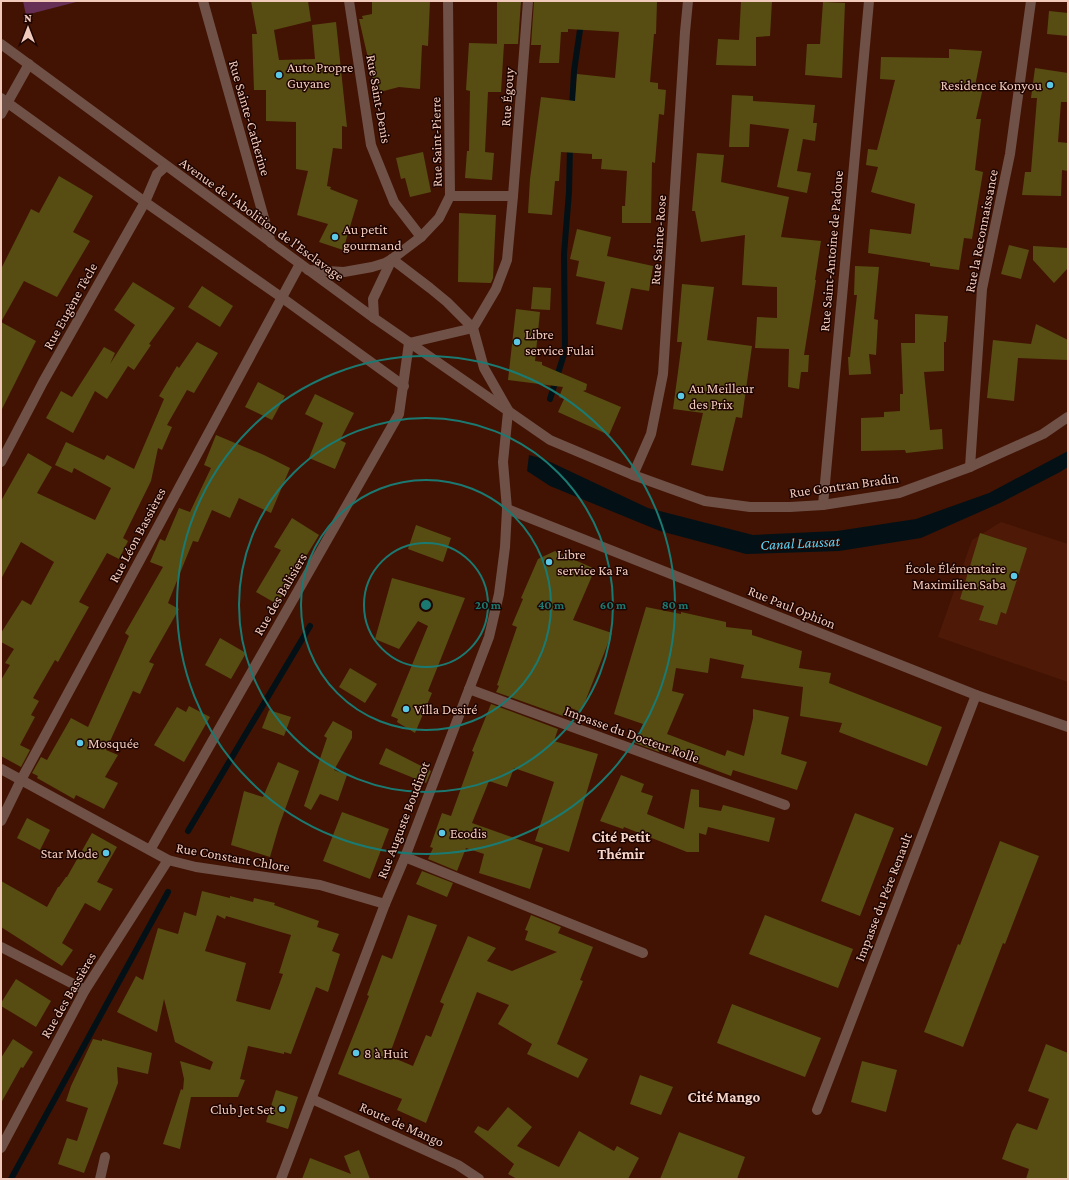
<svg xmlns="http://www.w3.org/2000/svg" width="1069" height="1180" font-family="'Crimson Pro',serif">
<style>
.built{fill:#4e1a07}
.pitch{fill:#652f56}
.water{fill:#031116}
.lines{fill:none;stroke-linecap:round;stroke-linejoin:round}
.stream{stroke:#031116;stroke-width:6}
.building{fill:#574d12;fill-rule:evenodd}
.minor{stroke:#6f5147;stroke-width:10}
.ring{fill:none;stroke:#1a7a72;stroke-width:2}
.poi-dot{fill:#5bc8e6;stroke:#1e0501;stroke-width:1.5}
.labels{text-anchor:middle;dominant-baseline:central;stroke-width:3;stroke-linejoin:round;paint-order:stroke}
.poi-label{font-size:14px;fill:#f1cabc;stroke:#1e0501;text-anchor:start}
.street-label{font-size:14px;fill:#f1cabc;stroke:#1e0501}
.water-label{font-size:15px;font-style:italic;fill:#59d3f4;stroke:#1e0501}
.neighbourhood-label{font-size:15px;font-weight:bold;fill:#f5d5ca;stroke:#1e0501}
.centre{fill:#1a7a72;stroke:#1e0501;stroke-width:2}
.ring-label{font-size:12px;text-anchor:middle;font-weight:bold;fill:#1a7a72;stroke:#1e0501;stroke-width:3;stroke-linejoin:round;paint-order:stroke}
</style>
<rect width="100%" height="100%" fill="#421303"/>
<polygon class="built" points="1001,522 1068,544 1068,682 938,637 972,540"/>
<polygon class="pitch" points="23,1 80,1 26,15"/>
<polygon class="water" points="1068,451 1068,467 1060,472 1000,503 921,538 839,551 746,554 660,531 550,486 527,471 529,455 544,459 648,508 753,535 837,531 916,519 989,493"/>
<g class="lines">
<g class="stream">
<polyline points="572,109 574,71 581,23"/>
<polyline points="550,399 565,351 564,254 569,192 570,146"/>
<polyline points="188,831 310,626"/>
<polyline points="11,1179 168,892"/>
</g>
</g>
<g class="building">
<polygon points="251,1 308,1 311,21 274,30 279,60 315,59 312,25 336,22 347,127 342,126 342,149 333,148 327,186 331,187 330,189 358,200 343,250 319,242 328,224 297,215 308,171 296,169 296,122 266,121 266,90 254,90 252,34 257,34"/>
<polygon points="372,1 430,1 428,46 422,45 420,89 399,87 376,93 359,19 363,19 362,16 372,14"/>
<polygon points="497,1 521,1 518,44 497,44"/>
<polygon points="534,1 657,1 656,34 654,34 650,82 658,83 658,89 666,90 664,115 659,114 655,163 652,162 651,223 622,223 622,206 625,206 627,171 601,169 602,159 592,159 592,154 561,152 559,181 555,181 552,215 528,213 530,179 541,97 575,101 577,74 615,78 619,32 568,29 568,32 561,32 559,63 539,63 541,45 531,45"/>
<polygon points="741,1 772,1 770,36 756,37 756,66 716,65 718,39 739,40"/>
<polygon points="823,2 845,3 842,78 805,75 807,44 820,44"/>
<polygon points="1049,11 1068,13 1068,36 1047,34"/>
<polygon points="469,43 504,44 501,92 488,92 485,152 494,153 492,180 465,178 467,151 469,151 470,91 466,90"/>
<polygon points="949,49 982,51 975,86 983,88 976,119 981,119 975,170 983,172 972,239 964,238 959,270 930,266 930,263 868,253 870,229 911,234 915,204 871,192 878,167 866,165 868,149 877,150 895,80 880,79 881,57 949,58"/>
<polygon points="1035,68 1068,73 1068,102 1061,102 1058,142 1068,143 1068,171 1062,170 1061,196 1022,195 1025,172 1031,172 1037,98 1031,98"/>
<polygon points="732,95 753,96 753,101 815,105 813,123 817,123 815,141 803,139 797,171 811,173 807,193 777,187 789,129 750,124 749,147 729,147"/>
<polygon points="423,152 431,192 410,197 405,178 401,179 396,158"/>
<polygon points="697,153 724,155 721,182 789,197 781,237 821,241 815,280 816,280 804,355 809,355 808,372 801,372 799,389 788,387 789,349 755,348 757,317 777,318 777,287 742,285 745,235 701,242 695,211 692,211"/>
<polygon points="59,176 93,196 73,232 90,241 57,297 24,281 1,322 36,341 1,411 1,269 31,209 39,213"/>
<polygon points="459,213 496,215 493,278 491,283 458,282"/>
<polygon points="577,229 611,237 607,256 653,266 649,291 631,288 622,330 596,324 605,282 576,276 579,261 570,259"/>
<polygon points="1009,245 1029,250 1021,279 1001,274"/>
<polygon points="1033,246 1068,248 1068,268 1054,283 1033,260"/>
<polygon points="855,266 879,267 874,319 878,320 876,355 869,354 871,374 849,375 848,357 850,357 857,295 854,295"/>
<polygon points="133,282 175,308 149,344 151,345 134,370 128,366 107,399 95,391 73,433 46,418 61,391 72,397 104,347 115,353 110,364 135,325 114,310"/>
<polygon points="682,284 714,287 707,340 752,346 742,418 736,417 723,471 691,465 703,413 673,409 682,342 677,342"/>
<polygon points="202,286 233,306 220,327 188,307"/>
<polygon points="533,287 551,288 550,310 531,309"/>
<polygon points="516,309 540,312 535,361 542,362 542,365 587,384 586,390 583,391 621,407 609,435 558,412 564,399 559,397 563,387 508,380"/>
<polygon points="915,314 948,316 946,342 944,342 944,371 924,372 930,430 942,429 943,449 906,453 905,450 861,451 861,418 884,417 884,412 900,411 900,394 903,394 901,343 915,343"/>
<polygon points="1036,324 1068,340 1068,360 1018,358 1014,401 987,398 993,340 1031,344"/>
<polygon points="197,342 218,353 194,393 187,390 167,425 172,427 162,450 158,448 151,481 123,538 128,541 119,559 107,553 79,602 89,607 58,662 55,660 33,698 39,701 31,715 35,717 20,745 30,750 21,767 1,756 1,680 10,665 5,663 14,649 1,642 1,633 22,600 31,605 54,562 21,542 1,579 1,501 28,453 52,467 37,493 95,520 111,488 74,468 72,473 55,465 66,442 104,460 107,455 134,469 164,399 159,396 177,366 179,368"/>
<polygon points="258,382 285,396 272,420 245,407"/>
<polygon points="315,394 354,413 340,440 346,443 335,469 309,458 323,423 305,414"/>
<polygon points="216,435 264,455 290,468 271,513 239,498 230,518 212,510 198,542 193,541 168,603 179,609 149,662 154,664 140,694 133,691 106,750 118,755 105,777 118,783 104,809 76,795 74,799 37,778 38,776 32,773 41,757 47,760 71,718 88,727 129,636 125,633 163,567 150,562 160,539 165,541 179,508 190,512 211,468 204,465"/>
<polygon points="292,518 319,535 277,604 256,592 281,550 274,547"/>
<polygon points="416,525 451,538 443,562 408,549"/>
<polygon points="980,533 1027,548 1006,614 1001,612 997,625 979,620 984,606 960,599"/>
<polygon points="555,551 595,569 573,620 612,633 581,712 566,706 563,716 496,692 499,686 497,685 517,627 512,625 523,599 521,598 538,559"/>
<polygon points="392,578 465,598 428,691 432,693 415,733 397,722 398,719 391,716 428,626 418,621 399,649 375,639"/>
<polygon points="646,607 681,614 681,612 726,622 726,627 752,630 752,635 802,651 799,668 831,673 829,683 942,727 927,766 839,732 842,723 800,716 803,687 741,678 744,665 710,658 708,673 676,668 672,691 684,694 667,734 725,756 727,750 744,756 753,718 753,709 789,717 781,754 807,762 797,790 733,770 731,776 660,749 659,752 635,743 643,724 614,714"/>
<polygon points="220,638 246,653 231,679 205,665"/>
<polygon points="350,668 377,684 365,703 339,687"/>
<polygon points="491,704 558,729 554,741 598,754 569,852 535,841 554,782 514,768 507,787 489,781 472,823 543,848 530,889 479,873 484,854 466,848 457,871 428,859 433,848 430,847 442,813 451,816 474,752 472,751"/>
<polygon points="189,706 210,717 184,762 154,745 177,707 186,712"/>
<polygon points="269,710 291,717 284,736 262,728"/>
<polygon points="333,721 352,731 352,738 334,770 347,775 338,801 320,794 311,810 304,806 327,738 324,736"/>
<polygon points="386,748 431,771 426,783 379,764"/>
<polygon points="278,762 299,771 279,826 270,857 231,845 244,791 263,797"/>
<polygon points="621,775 644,784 641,792 653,796 647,814 684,829 691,789 699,790 699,807 721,811 723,805 775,818 769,842 708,827 706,835 699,833 699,852 687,852 624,827 623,829 600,821"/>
<polygon points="342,812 389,829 370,879 323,861"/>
<polygon points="855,813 894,828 860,916 821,901"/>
<polygon points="27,818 50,830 40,850 17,838"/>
<polygon points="92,833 117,847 97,882 113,889 100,911 85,903 62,943 73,950 62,966 1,927 1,881 47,907 58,887 59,887 66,877 67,877"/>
<polygon points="1000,841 1039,856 1005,944 1003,943 963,1047 924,1032 958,944 960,945"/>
<polygon points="422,871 453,883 447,897 416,884"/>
<path d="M202,891L230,898V896L253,902L254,898L275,903L274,905L319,921L317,927L339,934L332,951L340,954L328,992L316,987L291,1054L284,1052V1054L248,1046L240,1079L245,1080L238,1097H191L180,1149L163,1144L181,1089L183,1090L184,1079L180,1061L210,1070L213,1062L175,1042L164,999L157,1032L117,1012L136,976L143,980L158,928L178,934L184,912L196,916ZM217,915L225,919L226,916L291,935L279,973L283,974L270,1010L236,1001L246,963L205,951Z"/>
<polygon points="408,915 437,925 389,1056 413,1066 426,1035 431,1037 444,1004 440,1002 468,936 496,948 487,961 512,971 557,952 525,940 528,931 525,930 531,915 561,927 558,933 593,947 580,980 583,981 557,1044 588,1059 578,1078 527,1054 532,1044 498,1024 509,1005 477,992 426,1123 397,1110 402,1099 338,1074 369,996 367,995 382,955 392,959"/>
<polygon points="765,915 853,949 838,988 749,954"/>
<polygon points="16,979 51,1001 36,1027 1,1006 1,1003"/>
<polygon points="732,1004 821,1038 805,1077 717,1043"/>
<polygon points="13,1039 33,1052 23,1068 21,1067 1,1103 1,1058"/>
<polygon points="93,1039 102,1041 102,1039 152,1053 148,1074 117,1067 118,1083 84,1173 58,1164 67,1138 77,1141 88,1108 66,1101 71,1086"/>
<polygon points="1046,1044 1068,1053 1068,1179 1026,1179 1029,1169 1002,1159 1012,1131 1017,1123 1037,1130 1049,1099 1028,1091"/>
<polygon points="862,1061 897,1070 886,1112 851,1102"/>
<polygon points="640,1075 673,1087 661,1115 630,1104"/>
<polygon points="276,1090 298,1097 288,1129 266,1122"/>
<polygon points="508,1107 532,1127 517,1146 559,1167 579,1131 614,1151 617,1146 639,1158 628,1179 517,1179 508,1174 514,1164 474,1132 478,1126 488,1131"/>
<polygon points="679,1132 745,1157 737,1179 660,1179"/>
<polygon points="359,1150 370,1179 302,1179 310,1158 351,1174 344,1156"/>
</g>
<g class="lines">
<g class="minor">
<polyline points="203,1 271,243"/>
<polyline points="349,1 371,145 394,202 421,237"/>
<polyline points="1,44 374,318 550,440 633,475 705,501 750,507 790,507 823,505 899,493 970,467 1043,434 1068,417"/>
<polyline points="1,98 145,202 281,297 404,386"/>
<polyline points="1,114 29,64"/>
<polyline points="450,196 513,196"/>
<polyline points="392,259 430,288 447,302 473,328"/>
<polyline points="308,270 344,272 372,267 385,263 392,259 421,237 439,218 450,196 448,1"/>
<polyline points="374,318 373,299 392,259"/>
<polyline points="508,410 484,368 473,328 496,289 507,260 513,196 528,1"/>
<polyline points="1,462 43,382 145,202 157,174 166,166"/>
<polyline points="970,467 982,289 1010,154 1031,1"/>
<polyline points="633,475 651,434 663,374 685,32 688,1"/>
<polyline points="823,505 869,1"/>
<polyline points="507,509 976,695 1068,727"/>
<polyline points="469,689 785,805"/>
<polyline points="1,769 168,860 196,867 320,885 385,904"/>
<polyline points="1,821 21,780 300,264"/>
<polyline points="150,850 399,414 409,343 473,328"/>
<polyline points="405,857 643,953"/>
<polyline points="1,947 85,990"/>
<polyline points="312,1099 458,1165 479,1179"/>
<polyline points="817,1110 976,695"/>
<polyline points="1,1148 85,990 168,860"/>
<polyline points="100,1179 105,1157"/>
<polyline points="281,1179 385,904 405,857 489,637 499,594 505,547 507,509 503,462 508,412"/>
</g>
</g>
<g class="ring">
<circle cx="426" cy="605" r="62"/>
<circle cx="426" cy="605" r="125"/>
<circle cx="426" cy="605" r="187"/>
<circle cx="426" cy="605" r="249"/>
</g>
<g class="poi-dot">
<circle cx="279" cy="75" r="4"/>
<circle cx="1050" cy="85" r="4"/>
<circle cx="335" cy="237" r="4"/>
<circle cx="517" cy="342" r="4"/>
<circle cx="681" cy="396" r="4"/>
<circle cx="549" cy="562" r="4"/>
<circle cx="1014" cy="576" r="4"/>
<circle cx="406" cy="709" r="4"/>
<circle cx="80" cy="743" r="4"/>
<circle cx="442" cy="833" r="4"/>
<circle cx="106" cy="853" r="4"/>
<circle cx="356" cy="1053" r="4"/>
<circle cx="282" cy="1109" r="4"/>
</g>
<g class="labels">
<g class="poi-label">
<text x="287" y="67">Auto Propre<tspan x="287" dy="16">Guyane</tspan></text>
<text x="1042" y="85" text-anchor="end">Residence Konyou</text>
<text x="343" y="229">Au petit<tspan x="343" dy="16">gourmand</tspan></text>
<text x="525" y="334">Libre<tspan x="525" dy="16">service Fulai</tspan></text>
<text x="689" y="388">Au Meilleur<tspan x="689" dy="16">des Prix</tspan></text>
<text x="557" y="554">Libre<tspan x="557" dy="16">service Ka Fa</tspan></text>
<text x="1006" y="568" text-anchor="end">École Élémentaire<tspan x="1006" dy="16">Maximilien Saba</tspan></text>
<text x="414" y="709">Villa Desiré</text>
<text x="88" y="743">Mosquée</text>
<text x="450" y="833">Ecodis</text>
<text x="98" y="853" text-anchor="end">Star Mode</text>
<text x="364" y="1053">8 à Huit</text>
<text x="274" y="1109" text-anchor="end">Club Jet Set</text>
</g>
<g class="street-label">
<text transform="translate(507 97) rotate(-86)">Rue Égouy</text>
<text transform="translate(379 99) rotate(80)">Rue Saint-Denis</text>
<text transform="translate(250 118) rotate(74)">Rue Sainte-Catherine</text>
<text transform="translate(436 142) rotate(-91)">Rue Saint-Pierre</text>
<text transform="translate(262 219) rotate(36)">Avenue de l'Abolition de l'Esclavage</text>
<text transform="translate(981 231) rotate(-79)">Rue la Reconnaissance</text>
<text transform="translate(658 240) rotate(-86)">Rue Sainte-Rose</text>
<text transform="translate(831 251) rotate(-85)">Rue Saint-Antoine de Padoue</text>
<text transform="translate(70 306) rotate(-61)">Rue Eugène Tècle</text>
<text transform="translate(844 485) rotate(-8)">Rue Gontran Bradin</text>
<text transform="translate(137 535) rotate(-62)">Rue Léon Bassières</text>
<text transform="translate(280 594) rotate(-60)">Rue des Balisiers</text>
<text transform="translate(792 607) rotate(22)">Rue Paul Ophion</text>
<text transform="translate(632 734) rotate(20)">Impasse du Docteur Rolle</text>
<text transform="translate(403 820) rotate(-69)">Rue Auguste Boudinot</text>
<text transform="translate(233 857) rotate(10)">Rue Constant Chlore</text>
<text transform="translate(883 897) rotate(-69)">Impasse du Pére Renault</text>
<text transform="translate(68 995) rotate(-60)">Rue des Bassières</text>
<text transform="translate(402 1124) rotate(24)">Route de Mango</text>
</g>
<g class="water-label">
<text transform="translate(800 543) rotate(-3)">Canal Laussat</text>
</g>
<g class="neighbourhood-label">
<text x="621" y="837">Cité Petit<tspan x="621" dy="17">Thémir</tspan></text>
<text x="724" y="1097">Cité Mango</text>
</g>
</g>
<circle cx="426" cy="605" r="6" class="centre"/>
<g class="ring-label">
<text x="488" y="609">20 m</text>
<text x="551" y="609">40 m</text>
<text x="613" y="609">60 m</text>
<text x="675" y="609">80 m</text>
</g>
<rect width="1069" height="1180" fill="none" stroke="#f1cabc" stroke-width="4"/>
<g transform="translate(28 28)" stroke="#1e0501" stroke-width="3" paint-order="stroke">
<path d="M0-3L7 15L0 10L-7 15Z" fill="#f1cabc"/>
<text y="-6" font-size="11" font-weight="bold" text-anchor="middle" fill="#f1cabc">N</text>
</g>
</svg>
